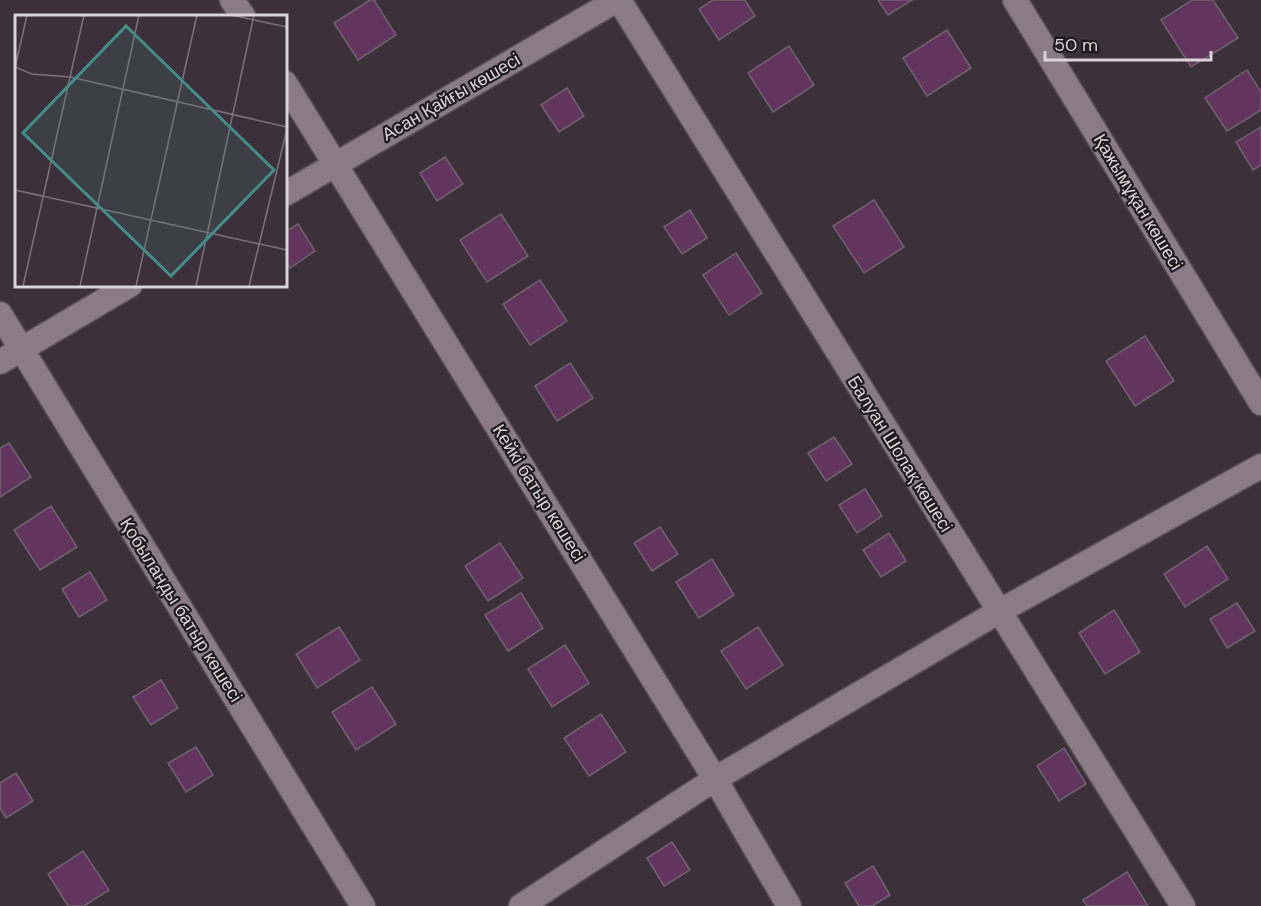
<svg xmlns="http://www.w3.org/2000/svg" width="1261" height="906" font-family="'DM Sans',sans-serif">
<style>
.building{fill:#62355f;stroke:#6f636e;stroke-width:1.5}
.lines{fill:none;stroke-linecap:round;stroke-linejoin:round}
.minor-casing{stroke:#574d56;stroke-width:27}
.minor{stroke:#897c87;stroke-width:24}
.labels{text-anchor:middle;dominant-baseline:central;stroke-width:4.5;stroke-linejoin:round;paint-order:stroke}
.street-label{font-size:18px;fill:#dbd4da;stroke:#201b1f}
.inset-road{fill:none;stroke:#7c727b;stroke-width:1.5}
.view{fill:#428e89;fill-opacity:0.15;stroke:#428e89;stroke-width:3}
.inset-edge{fill:none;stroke:#dbd4da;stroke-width:3}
</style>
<rect width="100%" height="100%" fill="#3c313b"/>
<g class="building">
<polygon points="370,0 374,0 396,35 358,60 334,23"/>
<polygon points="713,0 745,0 755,16 719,40 699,9"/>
<polygon points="878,0 912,0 888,15"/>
<polygon points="1192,0 1213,0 1238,38 1191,67 1161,20"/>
<polygon points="947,30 971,68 927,96 903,58"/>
<polygon points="789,46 814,85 773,112 748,73"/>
<polygon points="1247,70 1261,92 1261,110 1227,131 1205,98"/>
<polygon points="567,88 584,116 559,132 541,105"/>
<polygon points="1261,127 1261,165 1253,170 1236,142"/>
<polygon points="445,157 463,184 437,201 420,173"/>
<polygon points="874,200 904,247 864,273 833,226"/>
<polygon points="690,210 707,238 682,254 664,227"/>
<polygon points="501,214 528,256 487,282 460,240"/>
<polygon points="298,224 315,251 290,268 285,260 285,232"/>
<polygon points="736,253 762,293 729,315 703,275"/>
<polygon points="540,280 567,321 530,345 503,304"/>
<polygon points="1145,336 1174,381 1135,406 1106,361"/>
<polygon points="570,363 593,398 557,421 535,386"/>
<polygon points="834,437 852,464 826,481 808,453"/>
<polygon points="9,443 31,477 0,497 0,448"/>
<polygon points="865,489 882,516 857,533 839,505"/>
<polygon points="51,506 77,547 40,570 14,530"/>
<polygon points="660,527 678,554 652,571 634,543"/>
<polygon points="889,533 906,561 881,577 863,550"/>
<polygon points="500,543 523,578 488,601 465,566"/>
<polygon points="1207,546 1228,579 1185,607 1164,574"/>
<polygon points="712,559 734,595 699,618 676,582"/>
<polygon points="90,572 107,600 79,617 62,589"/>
<polygon points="521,593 543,628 508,651 485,615"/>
<polygon points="1237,603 1255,631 1227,648 1210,619"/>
<polygon points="1114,610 1140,652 1105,674 1079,633"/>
<polygon points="339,627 360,660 317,688 296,654"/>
<polygon points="758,627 783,665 746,689 721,651"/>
<polygon points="565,645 589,683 552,707 528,669"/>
<polygon points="161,680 178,708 151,725 133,697"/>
<polygon points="372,687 396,724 356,750 332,712"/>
<polygon points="601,714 626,752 589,776 564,738"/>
<polygon points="196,747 213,775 186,792 168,763"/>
<polygon points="1064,748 1086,784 1059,801 1037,766"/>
<polygon points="16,773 33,801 6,818 0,808 0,783"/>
<polygon points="672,842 690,870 664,886 647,858"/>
<polygon points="83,851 109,890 84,906 68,906 48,874"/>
<polygon points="873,866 890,895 872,906 859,906 845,883"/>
<polygon points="1127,872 1148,906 1087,906 1083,900"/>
</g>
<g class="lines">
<defs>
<g id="minor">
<polyline points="232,0 243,16"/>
<polyline points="619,0 1183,906"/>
<polyline points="1015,0 1261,403"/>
<polyline points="285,83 715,779 789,906"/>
<polyline points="285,194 617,0"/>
<polyline points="0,314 363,906"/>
<polyline points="0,362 130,285"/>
<polyline points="521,906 715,779 998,612 1261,466"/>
</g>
</defs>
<use href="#minor" class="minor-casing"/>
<use href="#minor" class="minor"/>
</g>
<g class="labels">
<g class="street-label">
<text transform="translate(451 97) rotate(-30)">Асан Қайғы көшесі</text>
<text transform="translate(1138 202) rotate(59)">Қажымұқан көшесі</text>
<text transform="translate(900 454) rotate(58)">Балуан Шолақ көшесі</text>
<text transform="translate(539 493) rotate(58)">Кейкі батыр көшесі</text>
<text transform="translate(181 610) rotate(58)">Қобыланды батыр көшесі</text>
</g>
</g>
<g transform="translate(15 15)">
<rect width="272" height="272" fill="#3c313b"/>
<path class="inset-road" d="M216,0L272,12M0,52L17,59L55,62L272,112M0,53L12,0M0,175L272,235M8,271L69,0M65,271L124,0M121,271L182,0M181,271L239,0M234,271L272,114"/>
<path class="view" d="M111,11L259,155L156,261L8,118Z"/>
<rect width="272" height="272" class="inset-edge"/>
</g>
<path d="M1045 51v9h166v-9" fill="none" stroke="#dbd4da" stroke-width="3"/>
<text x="1054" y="51" font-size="18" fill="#dbd4da" stroke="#201b1f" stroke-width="4.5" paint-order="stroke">50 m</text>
</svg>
